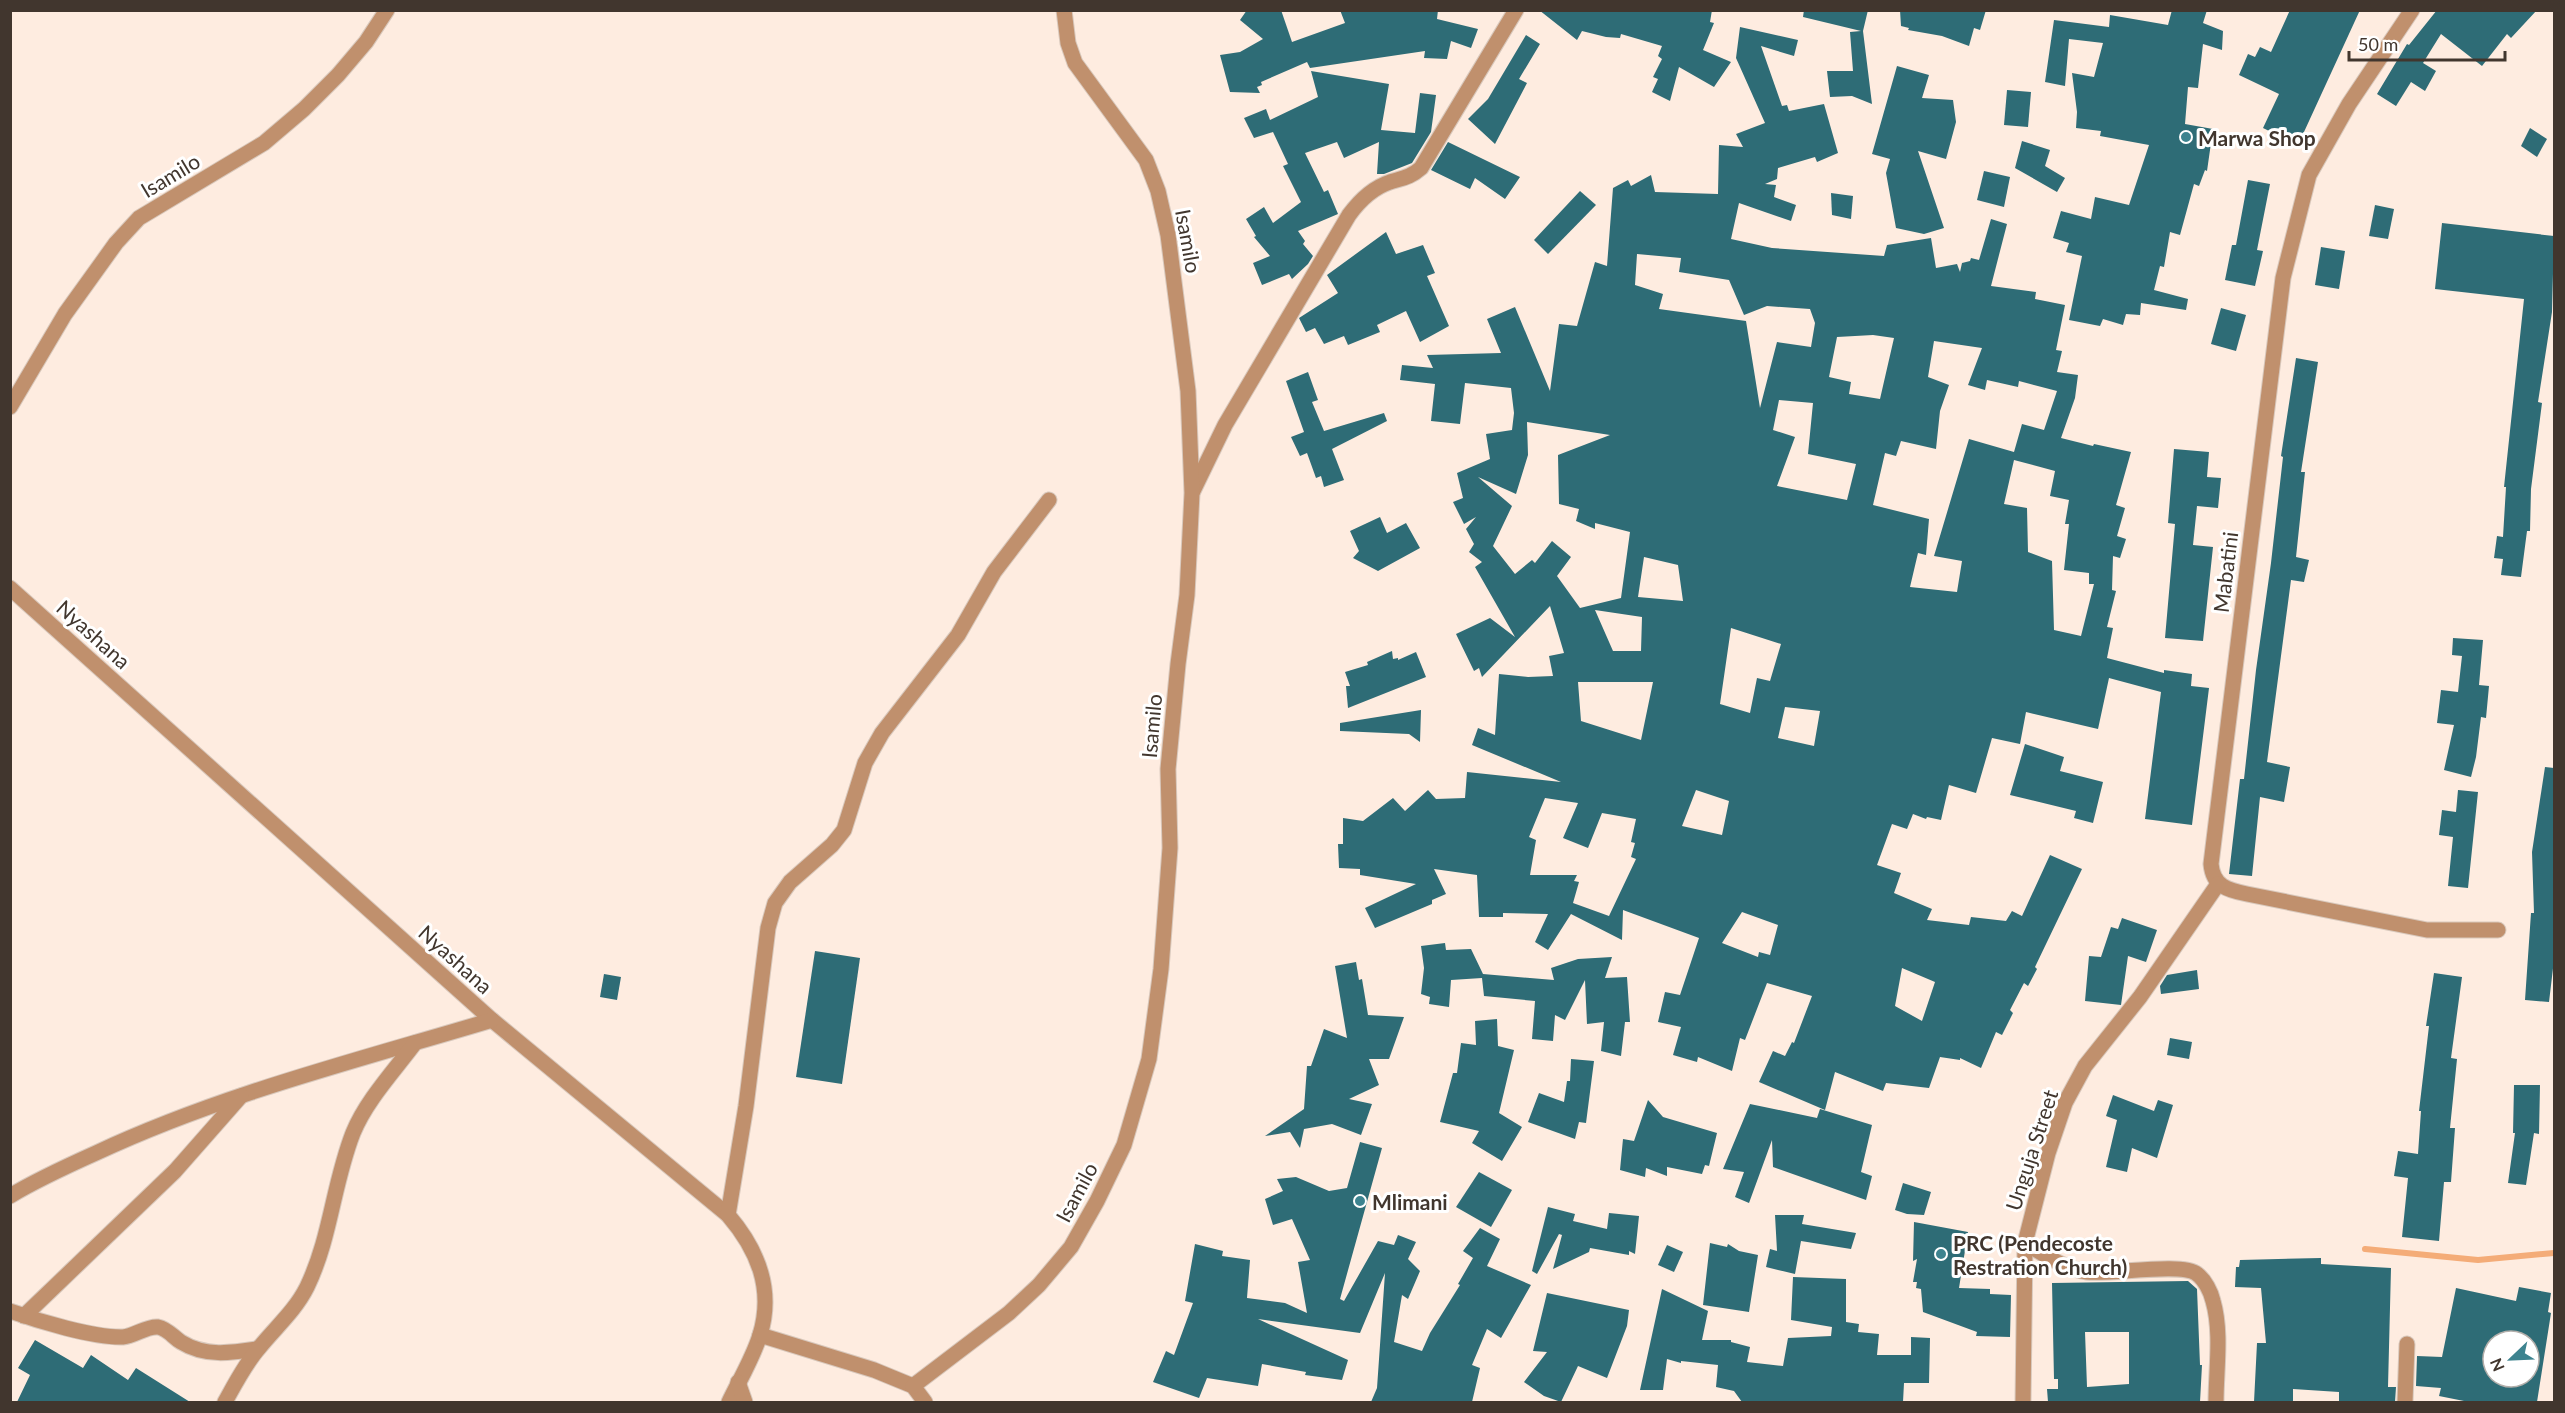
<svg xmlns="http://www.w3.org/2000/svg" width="2565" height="1413" font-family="Lato,sans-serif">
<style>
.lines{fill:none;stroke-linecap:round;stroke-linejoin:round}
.stream{stroke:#f4ac78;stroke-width:6}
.building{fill:#2e6c76;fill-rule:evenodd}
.minor-casing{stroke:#d8c8bc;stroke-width:17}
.minor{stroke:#c0906d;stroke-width:15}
.poi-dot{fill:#3d838f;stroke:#fff;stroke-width:2}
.labels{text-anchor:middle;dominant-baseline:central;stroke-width:6;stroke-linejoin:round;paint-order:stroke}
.poi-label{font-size:21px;font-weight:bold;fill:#41362e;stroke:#fff;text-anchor:start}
.street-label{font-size:21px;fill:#41362e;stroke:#fff}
</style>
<rect width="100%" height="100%" fill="#feece0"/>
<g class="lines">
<polyline class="stream" points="2365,1249 2478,1260 2554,1253"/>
</g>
<g class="building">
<polygon points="1247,10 1281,10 1292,42 1345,23 1340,10 1438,10 1437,19 1478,29 1471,48 1451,41 1447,59 1424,58 1425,51 1310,68 1307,62 1261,82 1262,85 1257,87 1260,93 1230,92 1220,55 1240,52 1263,39 1240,20"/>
<polygon points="1539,10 1712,10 1710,22 1714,23 1703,50 1731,62 1714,87 1679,67 1670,101 1652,92 1658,79 1653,77 1662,59 1658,56 1662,46 1621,34 1620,38 1606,37 1582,31 1577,40"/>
<polygon points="1804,10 1868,10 1863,31 1872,104 1852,96 1830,97 1827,71 1853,71 1850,32 1861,31 1803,17"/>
<polygon points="1900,10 1986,10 1980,30 1974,28 1969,46 1942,36 1908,30 1909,28 1901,26"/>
<polygon points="2172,10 2207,10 2203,23 2223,31 2222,50 2203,44 2198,88 2188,87 2185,124 2213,129 2207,171 2205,170 2199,186 2194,184 2180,235 2170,232 2164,267 2160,266 2154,290 2188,299 2186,310 2141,303 2140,315 2126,314 2123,325 2103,319 2100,326 2069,320 2082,256 2066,252 2069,243 2053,238 2061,211 2091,219 2095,197 2129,205 2149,145 2100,136 2101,131 2076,128 2077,112 2072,73 2094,77 2103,43 2069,39 2065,86 2045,82 2054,20 2109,27 2110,15 2168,25"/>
<polygon points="2290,10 2360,10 2298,145 2263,128 2279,94 2239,75 2248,54 2255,57 2260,47 2271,52"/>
<polygon points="2437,10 2537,10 2511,38 2507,34 2482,66 2441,34 2423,63 2436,71 2425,91 2411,82 2396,106 2377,94 2407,44 2409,45"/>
<path d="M1740,27L1798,40L1794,56L1761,46L1782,106L1787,105L1789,111L1824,104L1838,153L1817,162L1815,157L1778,168L1777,179L1765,184L1776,185L1774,197L1796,205L1791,221L1739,203L1731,239L1772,248L1884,256L1887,245L1931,238L1936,268L1957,264L1960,272L1962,263L1970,261L1971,258L1979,260L1991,219L2007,224L1991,286L2036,292L2035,299L2065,305L2056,350L2062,351L2057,372L2078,375L2075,398L2061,438L2093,446L2094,444L2131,452L2116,505L2125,508L2117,536L2126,539L2120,558L2113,556L2112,590L2116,591L2107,627L2113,628L2107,658L2164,673V670L2192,674L2191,686L2209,688L2192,825L2145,819L2161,692L2109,678L2098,729L2026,712L2020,744L1992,738L1976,793L1949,785L1941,820L1927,817L1926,819L1913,814L1907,829L1892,824L1877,865L1901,873L1894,893L1932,909L1927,920L1969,925L1971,917L2006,921L2012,911L2022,916L2050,855L2082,869L2035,967L2037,969L2028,986L2024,983L2010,1010L2013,1013L2002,1035L1996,1032L1981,1068L1960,1058V1060L1940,1057L1929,1088L1886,1083L1883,1091L1835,1072L1825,1110L1759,1082L1773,1051L1785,1056L1792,1042L1794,1043L1812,996L1767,983L1745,1040L1740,1038L1732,1071L1698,1057L1697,1062L1673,1055L1681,1027L1658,1022L1665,992L1680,995L1699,938L1623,910L1622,940L1571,914L1548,950L1535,942L1548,914L1503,913V917H1479L1477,875L1434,869L1446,894L1432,900V904L1375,928L1365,908L1416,884L1360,875V869L1339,868L1338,844H1343V818L1363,821L1393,798L1405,811L1428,790L1436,799L1465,798L1467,772L1561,782L1472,745L1478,728L1495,735L1499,674L1528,677L1553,676L1549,656L1564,653L1550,606L1482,677L1479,668L1474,671L1456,634L1490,618L1515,637L1475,567L1482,562L1469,552L1474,544L1466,529L1476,517L1464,524L1453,502L1463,498L1457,473L1490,459L1486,434L1512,430L1514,413L1511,388L1465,383L1460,424L1431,421L1435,384L1400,380L1402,365L1433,368L1427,355L1501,353L1487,319L1515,307L1550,391L1559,324L1577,326L1595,262L1607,266L1613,188L1628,180L1631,186L1651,175L1655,192L1718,194L1719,145L1743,147L1736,134L1765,123L1736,58ZM1637,254L1681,258L1679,272L1729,280L1744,315L1767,306L1810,309L1815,323L1811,347L1777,342L1760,408L1746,321L1659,309L1663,294L1635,285ZM1873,335L1894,338L1880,399L1849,394L1851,382L1829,377L1837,337ZM1934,341L1982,348L1968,385L1985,390L1987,380L2018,387L2019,381L2057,391L2044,430L2022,424L2014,452L1969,439L1934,556L1962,561L1957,592L1910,587L1918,553L1926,555L1929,519L1873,505L1885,453L1896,456L1901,441L1936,449L1940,411L1949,385L1928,377ZM1779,400L1813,403L1808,454L1856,464L1847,500L1777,486L1795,437L1773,430ZM1527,422L1610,435L1558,455L1559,504L1579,509L1576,521L1595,529V523L1630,532L1621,598L1580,608L1557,576L1571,557L1552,541L1535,563L1532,560L1515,574L1493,546L1512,506L1478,477L1516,494L1528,455ZM2014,460L2055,471L2050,496L2069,500L2065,524H2069L2064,570L2089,573V584H2094L2081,636L2054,630L2052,561L2028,552L2027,508L2004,504ZM1644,557L1678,565L1683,601L1638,597ZM1595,610L1642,617L1641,651H1613ZM1731,628L1781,644L1770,681L1757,678L1750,713L1720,704ZM1578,682H1653L1641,740L1581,721ZM1785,707L1820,711L1814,746L1778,738ZM1696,790L1729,801L1722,835L1682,826ZM1545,798L1578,803L1563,838L1588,848L1602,813L1636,819L1631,842L1635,843L1631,857L1636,859L1609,916L1573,903L1579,882L1574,881L1577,875H1530L1536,840L1529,837ZM1742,912L1778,925L1770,955L1759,952L1758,957L1722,943ZM1902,968L1935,982L1922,1021L1895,1006Z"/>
<polygon points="1526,35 1540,44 1519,79 1527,83 1495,144 1468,119 1488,99"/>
<polygon points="1897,66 1929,75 1922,98 1953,100 1956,122 1946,159 1918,151 1944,228 1924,234 1896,228 1886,173 1890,159 1872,154"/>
<polygon points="1311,71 1389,84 1381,130 1415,133 1420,93 1436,95 1431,132 1412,163 1384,174 1377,174 1379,142 1344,158 1337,142 1305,153 1324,192 1328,190 1338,214 1298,231 1305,241 1303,244 1313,256 1308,264 1292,279 1289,274 1262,285 1253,263 1270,256 1254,237 1256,236 1246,219 1264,207 1273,223 1301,202 1283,166 1288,164 1273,132 1254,138 1244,118 1266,109 1270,120 1318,97"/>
<polygon points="2007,90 2031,92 2028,127 2004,125"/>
<polygon points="2530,128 2547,139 2537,157 2521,146"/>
<polygon points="2022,141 2050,150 2045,166 2065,178 2057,192 2015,168"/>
<polygon points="1448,142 1520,177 1505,199 1475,178 1470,189 1431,170"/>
<polygon points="1984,171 2010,177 2004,207 1977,200"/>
<polygon points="2248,180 2270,184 2257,250 2263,251 2255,286 2225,280 2232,245 2236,245"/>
<polygon points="1580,191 1596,205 1548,254 1534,240"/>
<polygon points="1831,193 1853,196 1851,219 1832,215"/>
<polygon points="2375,205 2394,209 2388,239 2369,236"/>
<polygon points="2442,223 2554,236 2552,312 2538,402 2542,403 2531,489 2530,531 2527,531 2521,577 2501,575 2503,559 2494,558 2497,536 2503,537 2506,487 2504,487 2524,299 2435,289"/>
<polygon points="1386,232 1396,254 1423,245 1435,273 1427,276 1449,326 1420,342 1406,311 1377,325 1380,332 1348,345 1344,336 1324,344 1315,328 1306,332 1299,318 1338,293 1327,275"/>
<polygon points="2321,247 2345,251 2339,289 2315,285"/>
<polygon points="2221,308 2246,315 2236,351 2211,344"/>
<polygon points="2296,358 2318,362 2301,472 2305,472 2296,557 2309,560 2304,582 2291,580 2267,762 2290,767 2284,802 2260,797 2252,876 2229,874 2240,779 2244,779 2256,670 2271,563 2283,457 2281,456"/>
<polygon points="1308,372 1318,400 1312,402 1324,431 1384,413 1387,421 1332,449 1344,480 1324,487 1321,476 1316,478 1307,453 1300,456 1291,437 1304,432 1286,381"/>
<polygon points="2174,449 2209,452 2207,477 2221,478 2218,508 2197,506 2193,545 2213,547 2203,641 2165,638 2175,524 2168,523"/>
<polygon points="1380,517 1387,533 1406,523 1420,548 1378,571 1353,558 1359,551 1350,531"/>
<polygon points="2453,638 2483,640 2479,685 2489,686 2486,718 2481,717 2476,757 2471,777 2444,770 2454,725 2437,723 2441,690 2458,692 2462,656 2452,655"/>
<polygon points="1392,651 1393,659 1398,658 1398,660 1416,652 1426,677 1348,708 1346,686 1350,686 1345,672 1368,665 1367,662"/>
<polygon points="1421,710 1420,742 1409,734 1340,731 1340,723"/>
<polygon points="2025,744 2064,757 2060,771 2103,782 2093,823 2074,818 2076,811 2010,795"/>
<polygon points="2545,767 2554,768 2554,960 2549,1002 2525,1000 2531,913 2534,913 2532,852"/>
<polygon points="2458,790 2478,792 2468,888 2448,886 2453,837 2439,835 2442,810 2456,812"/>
<polygon points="2122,918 2157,930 2146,962 2128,956 2121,1005 2085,1001 2089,956 2101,957 2111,927 2118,929"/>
<polygon points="1445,943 1446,950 1471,949 1483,974 1554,980 1551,968 1578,959 1612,957 1605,978 1627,977 1630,1022 1625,1022 1621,1056 1601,1051 1604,1022 1587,1024 1585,980 1565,1020 1555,1015 1553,1041 1532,1039 1535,1001 1484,996 1482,978 1451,980 1449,1007 1429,1004 1430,997 1421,994 1424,968 1421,946"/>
<polygon points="815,951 860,958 842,1084 796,1077"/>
<polygon points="1356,962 1359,980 1362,979 1368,1015 1404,1017 1389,1059 1369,1059 1379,1085 1349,1099 1372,1104 1361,1135 1332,1124 1304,1129 1300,1148 1290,1132 1265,1136 1304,1109 1307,1066 1311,1066 1324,1029 1347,1038 1335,966"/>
<polygon points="2197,970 2199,989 2161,994 2160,986 2167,975"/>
<polygon points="2434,973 2462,977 2451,1058 2457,1059 2450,1128 2455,1128 2451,1182 2444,1182 2439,1241 2402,1237 2408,1178 2394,1176 2398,1151 2418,1154 2421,1111 2419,1111 2429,1026 2426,1026"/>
<polygon points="604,974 621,977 617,1000 600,997"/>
<polygon points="1497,1019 1498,1046 1514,1050 1499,1113 1522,1127 1502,1161 1472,1143 1479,1131 1440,1122 1453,1073 1457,1073 1461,1043 1476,1045 1475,1021"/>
<polygon points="2170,1038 2192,1042 2189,1059 2167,1055"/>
<polygon points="1571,1059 1594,1061 1586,1123 1579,1122 1575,1139 1528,1122 1539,1093 1564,1102 1567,1081 1570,1081"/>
<polygon points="2514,1085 2540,1085 2539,1134 2534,1133 2526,1185 2508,1183 2515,1133 2513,1133"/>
<polygon points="2113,1095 2154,1111 2158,1100 2173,1105 2157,1158 2132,1148 2127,1172 2106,1167 2117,1120 2106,1116"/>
<polygon points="1648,1100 1663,1117 1717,1133 1709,1166 1705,1165 1702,1174 1667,1167 1667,1176 1646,1168 1645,1177 1620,1170 1623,1139 1634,1141"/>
<polygon points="1750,1104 1817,1118 1820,1109 1872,1125 1861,1172 1872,1176 1866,1200 1773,1167 1772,1140 1749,1203 1735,1197 1744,1172 1723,1169"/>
<polygon points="1360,1142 1382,1148 1340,1299 1344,1301 1378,1241 1394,1245 1398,1235 1416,1242 1408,1259 1420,1271 1408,1299 1402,1295 1394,1342 1422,1351 1430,1333 1460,1285 1458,1284 1473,1258 1463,1251 1480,1228 1500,1239 1487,1266 1531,1285 1501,1338 1487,1329 1472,1365 1480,1368 1472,1402 1371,1402 1377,1388 1385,1273 1360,1333 1258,1319 1348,1360 1342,1380 1305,1375 1306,1372 1262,1364 1258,1386 1207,1378 1199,1398 1153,1382 1166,1351 1174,1355 1193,1303 1185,1301 1195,1244 1223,1251 1222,1256 1250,1260 1247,1298 1285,1303 1307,1313 1298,1262 1310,1260 1292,1219 1273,1225 1265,1199 1283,1191 1277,1179 1296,1177 1329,1191 1347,1188"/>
<polygon points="1479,1172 1512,1190 1491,1227 1456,1207"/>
<polygon points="1903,1183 1931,1192 1924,1215 1907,1214 1895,1210"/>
<polygon points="1548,1207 1575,1214 1573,1221 1607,1229 1609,1213 1639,1216 1635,1254 1629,1251 1629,1255 1590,1248 1589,1252 1553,1269 1562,1235 1559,1234 1537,1274 1532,1271"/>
<polygon points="1775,1215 1804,1215 1802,1224 1856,1233 1851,1249 1801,1241 1795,1274 1766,1267 1770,1249 1777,1251"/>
<polygon points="1914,1222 1968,1232 1959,1288 1990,1289 1990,1294 2011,1295 2010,1337 1976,1336 1977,1332 1923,1312 1921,1289 1916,1288 1917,1282 1913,1282 1917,1259 1913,1261"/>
<polygon points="1710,1243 1727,1247 1728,1244 1739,1251 1758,1255 1749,1312 1703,1305"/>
<polygon points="1667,1245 1683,1252 1674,1272 1658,1265"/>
<polygon points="2321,1258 2321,1264 2391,1268 2388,1387 2396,1387 2395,1402 2339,1402 2339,1392 2293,1389 2293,1402 2254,1402 2257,1343 2266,1343 2261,1288 2235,1287 2236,1267 2239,1267 2240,1260"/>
<polygon points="1793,1277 1846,1279 1846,1322 1859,1324 1858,1332 1879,1334 1877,1355 1911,1355 1911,1337 1930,1338 1929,1383 1904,1383 1903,1402 1742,1402 1734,1391 1716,1387 1718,1365 1681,1361 1681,1363 1667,1359 1663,1390 1640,1390 1662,1289 1708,1311 1702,1340 1731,1340 1731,1342 1750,1347 1747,1362 1783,1366 1788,1338 1831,1336 1832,1327 1791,1320"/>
<path d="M2188,1281L2197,1289L2200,1365H2202L2200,1402H2048L2047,1389H2058V1379H2054L2052,1283ZM2085,1332H2129V1384L2087,1387Z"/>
<path d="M2519,1287L2551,1293L2548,1312L2551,1313L2537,1402H2469L2439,1396L2441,1388L2416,1386L2417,1356L2442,1357L2456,1288L2516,1301ZM2493,1341H2529V1377H2493Z"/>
<polygon points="1547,1293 1629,1310 1627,1326 1607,1378 1578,1366 1561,1402 1544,1396 1524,1382 1547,1352 1533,1351"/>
<polygon points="35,1340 83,1368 91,1355 128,1380 136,1368 190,1402 17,1402 30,1375 18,1368"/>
</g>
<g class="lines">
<defs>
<g id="minor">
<path d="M2412,10L2349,104L2309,175L2283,278L2211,864C2213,886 2227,890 2247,894L2427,930H2498"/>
<polyline points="10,407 65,314 116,243 139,218 264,143 304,109 338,75 366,42 387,10"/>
<path d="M1193,491L1225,425L1349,215C1360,200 1372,188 1390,182C1403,178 1411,177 1421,168L1516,10"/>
<path d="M10,588L492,1020L728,1215C758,1250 774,1289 760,1335C753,1358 739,1381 729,1402"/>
<path d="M10,1196C38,1179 67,1166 96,1153C222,1094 359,1060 492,1020"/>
<polyline points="728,1215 746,1106 768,928 775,903 790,882 832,845 844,830 865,763 882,733 958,635 994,572 1049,500"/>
<path d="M2025,1243C2045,1255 2064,1269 2087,1272C2110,1275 2182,1262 2197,1274C2205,1280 2211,1292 2213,1301C2222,1332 2216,1370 2216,1402"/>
<path d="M10,1311C38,1321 94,1338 123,1337C135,1336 146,1326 158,1327C168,1329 173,1337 181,1342C205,1357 231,1353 257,1349"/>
<polyline points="24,1316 175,1171 241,1096"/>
<polyline points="760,1335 874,1370 913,1386 925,1402"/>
<polyline points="738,1382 745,1402"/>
<polyline points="913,1386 1009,1313 1039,1285 1071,1247 1097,1201 1124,1145 1149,1059 1161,969 1170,848 1168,769 1178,664 1187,595 1192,493 1188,391 1168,235 1158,191 1146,160 1075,63 1068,43 1064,10"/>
<path d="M225,1402C235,1384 245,1364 259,1348C275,1328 295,1311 307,1287C331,1237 333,1184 353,1133C366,1101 394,1071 415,1043"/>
<polyline points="2023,1402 2025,1243 2048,1153 2065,1103 2085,1066 2140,997 2218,884"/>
<polyline points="2405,1402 2407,1344"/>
</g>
</defs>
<use href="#minor" class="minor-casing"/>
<use href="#minor" class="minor"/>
</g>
<g class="poi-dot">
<circle cx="2186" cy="137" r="6"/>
<circle cx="1360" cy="1201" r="6"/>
<circle cx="1941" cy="1254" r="6"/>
</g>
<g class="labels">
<g class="poi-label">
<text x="2198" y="137">Marwa Shop</text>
<text x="1372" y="1201">Mlimani</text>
<text x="1953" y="1242">PRC (Pendecoste<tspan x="1953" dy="24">Restration Church)</tspan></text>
</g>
<g class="street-label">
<text transform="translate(170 175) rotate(-31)">Isamilo</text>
<text transform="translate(1189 241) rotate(80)">Isamilo</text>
<text transform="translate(2225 572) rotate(-83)">Mabatini</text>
<text transform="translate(94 634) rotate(42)">Nyashana</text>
<text transform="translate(1151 726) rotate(-85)">Isamilo</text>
<text transform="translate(456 959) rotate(42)">Nyashana</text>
<text transform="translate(2031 1150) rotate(-72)">Unguja Street</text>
<text transform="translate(1076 1192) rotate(-62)">Isamilo</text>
</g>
</g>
<rect width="2565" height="1413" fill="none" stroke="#41362e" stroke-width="24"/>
<g transform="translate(2511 1359) rotate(247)"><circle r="28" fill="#ffffff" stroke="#b3afab" stroke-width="1.5"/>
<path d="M0-4.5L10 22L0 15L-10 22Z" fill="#3d838f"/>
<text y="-9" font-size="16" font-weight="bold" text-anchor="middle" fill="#41362e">N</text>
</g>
<path d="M2349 51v9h156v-9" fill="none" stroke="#41362e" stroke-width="3"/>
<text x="2358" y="51" font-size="18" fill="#41362e" stroke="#ffffff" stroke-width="4.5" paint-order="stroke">50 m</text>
</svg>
